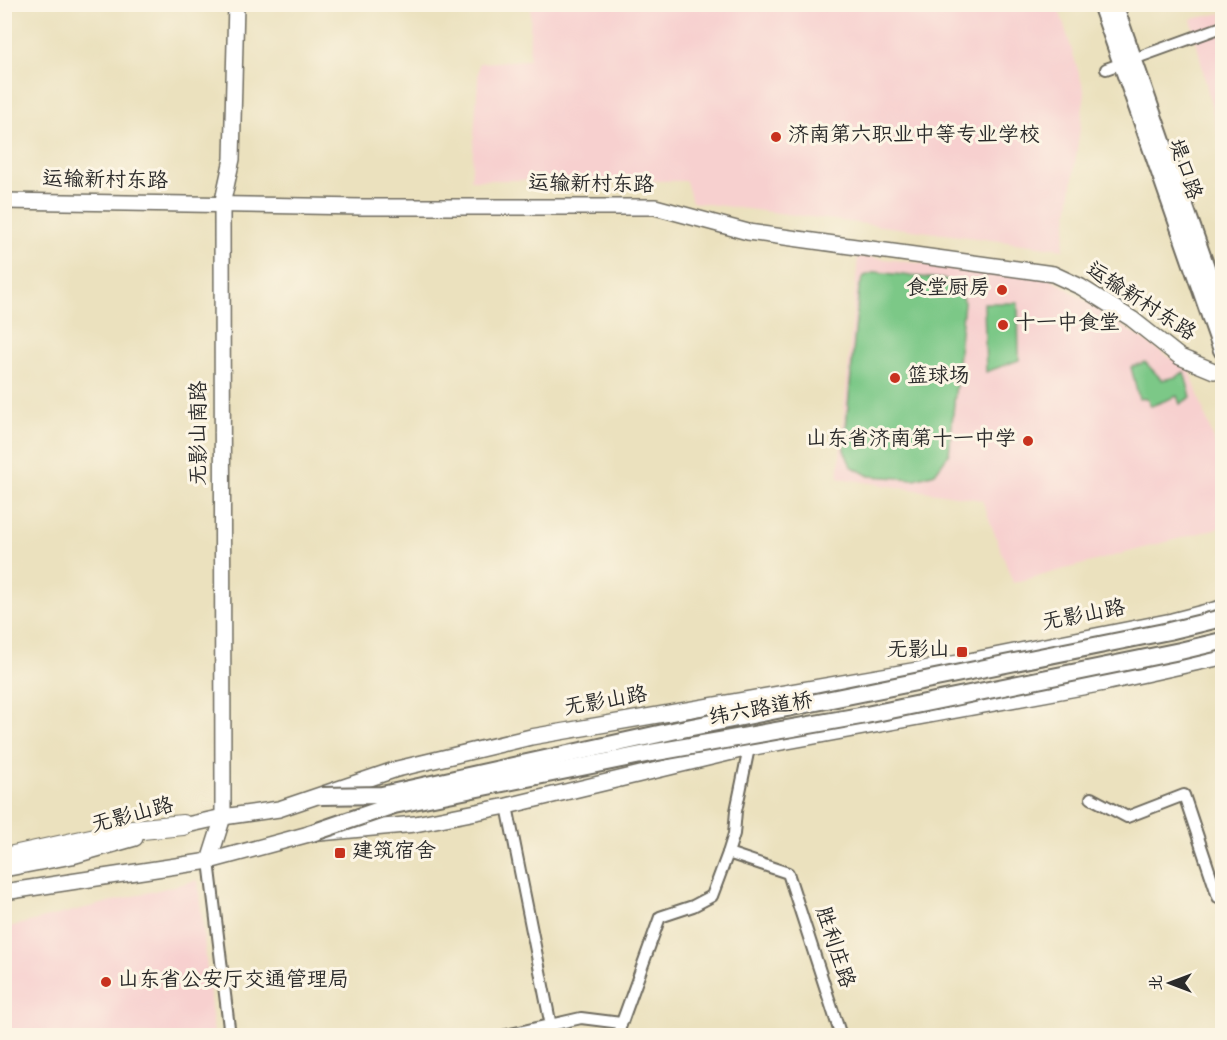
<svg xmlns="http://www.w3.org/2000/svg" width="1227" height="1040" font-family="Dekko,'LXGW WenKai TC',sans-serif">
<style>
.built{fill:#f7d0cf}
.green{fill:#7bc887;stroke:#537a59;stroke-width:1.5}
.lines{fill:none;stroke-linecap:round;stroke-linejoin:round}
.stream{stroke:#76afe6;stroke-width:4}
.street-casing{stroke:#6e6b5e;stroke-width:14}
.secondary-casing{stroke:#6e6b5e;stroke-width:18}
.primary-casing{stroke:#6e6b5e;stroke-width:20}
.highway-casing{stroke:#6e6b5e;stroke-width:22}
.street{stroke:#fff;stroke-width:10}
.secondary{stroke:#fff;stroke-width:15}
.primary{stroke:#fff;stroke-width:16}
.highway{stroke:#fff;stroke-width:20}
.primary-bridge-casing{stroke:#6e6b5e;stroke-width:20;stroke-linecap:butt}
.primary-bridge{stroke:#fff;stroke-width:16}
.poi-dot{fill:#c8321e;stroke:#fcf5e5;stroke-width:2}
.labels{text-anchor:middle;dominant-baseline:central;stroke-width:6;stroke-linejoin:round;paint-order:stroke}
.poi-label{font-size:21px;fill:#2b2b2b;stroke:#fcf5e5;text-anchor:start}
.street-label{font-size:21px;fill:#2b2b2b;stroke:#fcf5e5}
</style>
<rect width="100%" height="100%" fill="#fcf5e5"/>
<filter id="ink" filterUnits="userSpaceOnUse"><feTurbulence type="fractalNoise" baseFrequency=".0167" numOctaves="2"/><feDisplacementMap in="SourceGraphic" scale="12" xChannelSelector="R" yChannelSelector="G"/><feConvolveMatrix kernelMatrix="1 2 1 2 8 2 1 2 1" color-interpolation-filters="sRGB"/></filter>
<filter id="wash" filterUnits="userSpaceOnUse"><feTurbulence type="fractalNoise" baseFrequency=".008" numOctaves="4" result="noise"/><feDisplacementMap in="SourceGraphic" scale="24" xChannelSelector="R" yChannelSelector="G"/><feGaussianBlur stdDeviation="1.35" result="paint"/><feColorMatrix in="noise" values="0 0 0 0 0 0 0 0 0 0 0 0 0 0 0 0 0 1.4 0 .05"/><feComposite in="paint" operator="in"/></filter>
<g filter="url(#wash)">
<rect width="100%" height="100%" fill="#ebe1be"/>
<g class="built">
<polygon points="531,5 1058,5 1085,93 1063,249 692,202 686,181 471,180 479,63 529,60"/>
<polygon points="1222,13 1222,152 1191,19"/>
<polygon points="858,256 1051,278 1190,371 1222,464 1222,527 1013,583 982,500 838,478"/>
<polygon points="198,880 214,1035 5,1035 5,928"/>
</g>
<g class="green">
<polygon points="876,272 948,280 958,289 964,302 949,454 935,473 915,479 869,476 851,466 844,450 859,288 864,276"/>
<polygon points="984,303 1018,303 1019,360 986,372"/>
<polygon points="1145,362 1162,380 1176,377 1184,372 1191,397 1180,404 1177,396 1151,406 1147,398 1139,399 1131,367"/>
</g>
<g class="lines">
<polyline class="stream" points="1111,297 1125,306"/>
</g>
</g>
<g filter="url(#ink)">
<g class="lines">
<defs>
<g id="street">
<polyline points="1106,69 1222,27"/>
<polyline points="1091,798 1127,817 1184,795 1218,897 1222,895"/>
<polyline points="507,806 553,1036"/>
<polyline points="728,853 734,834 736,811 749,748 749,710"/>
<polyline points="209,861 230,1036"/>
<polyline points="502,1036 581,1018 621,1023"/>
<polyline points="617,1036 660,917 693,906 712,896 728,853 788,873 841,1036"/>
</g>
<g id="secondary">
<polyline points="4,201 362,207 655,207 748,232 1053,274 1081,287 1132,319 1180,357 1214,371"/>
<polyline points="173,828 223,817 279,809 397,769 531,737 964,662 1172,621 1222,608"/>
<polyline points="209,861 223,817 222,205 232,159 236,4"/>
<polyline points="4,869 72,856 135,838"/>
<polyline points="4,892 209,861 309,834 415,824 507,806 749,748 1104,683 1222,657"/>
</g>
<g id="primary">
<polyline points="1101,4 1222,350"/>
<polyline points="1114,4 1222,313"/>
</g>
<polyline id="highway" points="4,858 132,830 183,825"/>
</defs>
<use href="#street" class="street-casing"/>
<use href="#secondary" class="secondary-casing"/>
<use href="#primary" class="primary-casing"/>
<use href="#highway" class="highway-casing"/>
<use href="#street" class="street"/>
<use href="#secondary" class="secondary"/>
<use href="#primary" class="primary"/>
<use href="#highway" class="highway"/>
<defs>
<g id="primary-bridge">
<polyline points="321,796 382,795 677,730 1169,631 1222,618"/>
<polyline points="309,834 394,805 651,753 866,715 1180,651 1222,641"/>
</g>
</defs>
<use href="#primary-bridge" class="primary-bridge-casing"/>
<use href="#primary-bridge" class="primary-bridge"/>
</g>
</g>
<g class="poi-dot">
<circle cx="776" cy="137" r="6"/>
<circle cx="1002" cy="290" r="6"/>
<circle cx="1003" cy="325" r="6"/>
<circle cx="895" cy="378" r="6"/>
<circle cx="1028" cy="441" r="6"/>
<rect x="956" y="646" width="12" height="12" rx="3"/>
<rect x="334" y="847" width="12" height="12" rx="3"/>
<circle cx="106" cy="982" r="6"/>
</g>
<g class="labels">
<g class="poi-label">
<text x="788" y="137">济南第六职业中等专业学校</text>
<text x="990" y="290" text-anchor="end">食堂厨房</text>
<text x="1015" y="325">十一中食堂</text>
<text x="907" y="378">篮球场</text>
<text x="1016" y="441" text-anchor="end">山东省济南第十一中学</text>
<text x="950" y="652" text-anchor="end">无影山</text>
<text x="352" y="853">建筑宿舍</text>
<text x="118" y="982">山东省公安厅交通管理局</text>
</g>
<g class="street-label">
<text transform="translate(1183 170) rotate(71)">堤口路</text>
<text transform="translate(105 182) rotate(1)">运输新村东路</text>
<text transform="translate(591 186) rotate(1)">运输新村东路</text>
<text transform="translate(1140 303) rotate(33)">运输新村东路</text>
<text transform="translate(201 433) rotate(-90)">无影山南路</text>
<text transform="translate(1084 617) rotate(-11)">无影山路</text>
<text transform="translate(606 703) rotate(-10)">无影山路</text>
<text transform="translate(761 711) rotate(-10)">纬六路道桥</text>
<text transform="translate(133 817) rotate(-15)">无影山路</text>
<text transform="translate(833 948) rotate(72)">胜利庄路</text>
</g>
</g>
<rect width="1227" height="1040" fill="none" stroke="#fcf5e5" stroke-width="24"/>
<g transform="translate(1170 983) rotate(270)" stroke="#fcf5e5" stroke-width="4.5" paint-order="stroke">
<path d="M0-4.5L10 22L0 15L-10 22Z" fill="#2b2b2b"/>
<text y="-9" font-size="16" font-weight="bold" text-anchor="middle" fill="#2b2b2b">北</text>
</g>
</svg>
